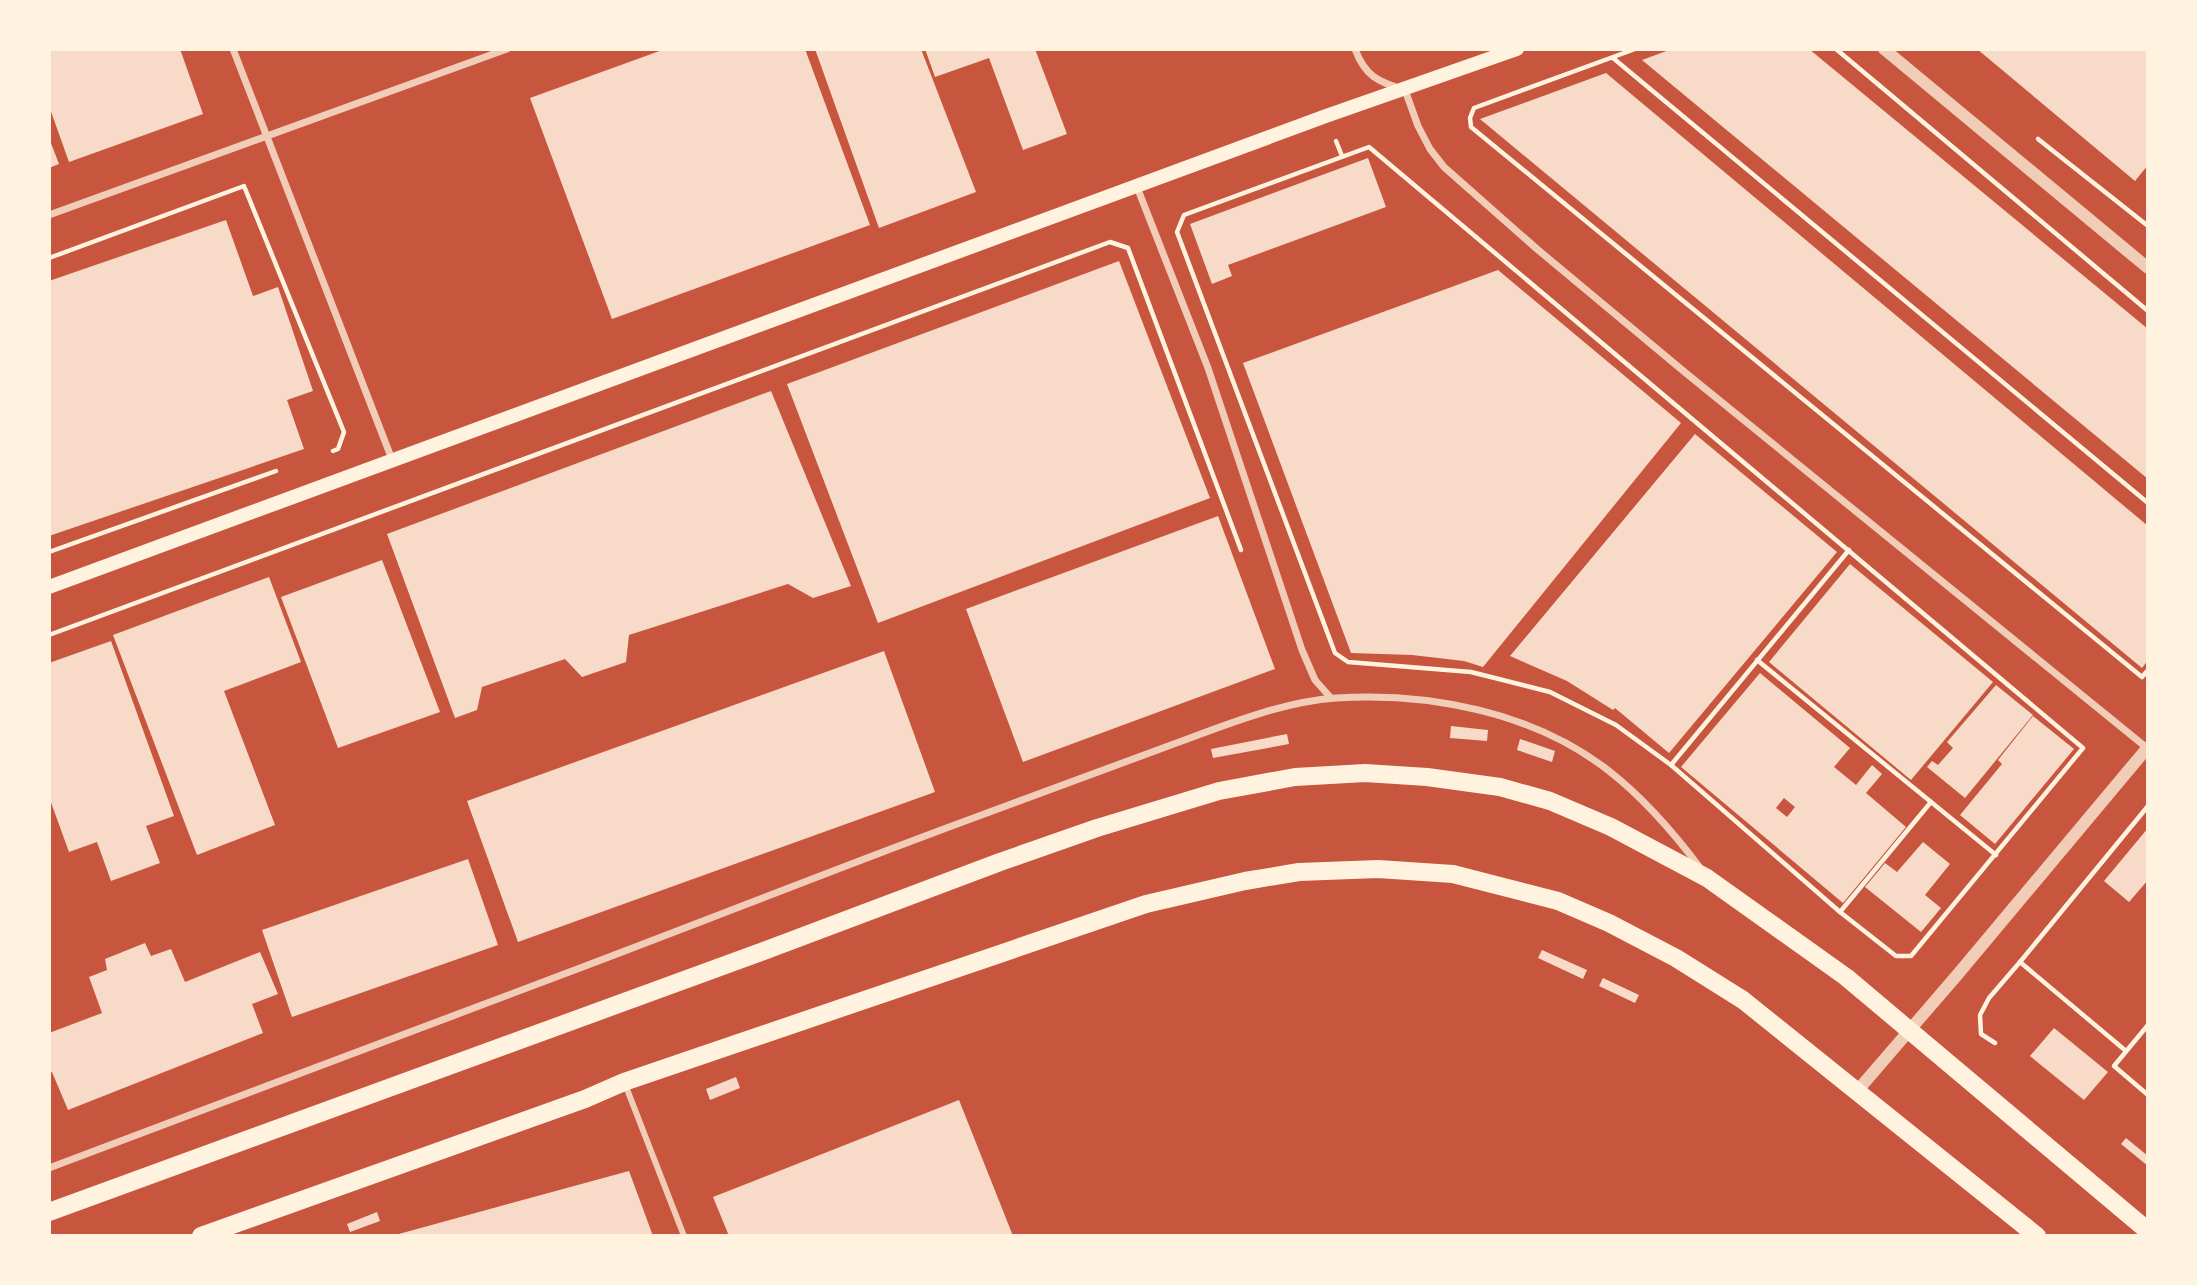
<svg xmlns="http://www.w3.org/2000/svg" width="2197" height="1285" font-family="'PT Serif',serif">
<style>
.building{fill:#f7dbc8;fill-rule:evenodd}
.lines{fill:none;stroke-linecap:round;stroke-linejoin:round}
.path{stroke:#fff3e0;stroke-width:4.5}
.pedestrian{stroke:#f1ccb7;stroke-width:6}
.minor{stroke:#f1ccb7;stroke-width:7}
.tertiary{stroke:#f1ccb7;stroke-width:12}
.secondary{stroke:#fff3e0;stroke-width:14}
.primary{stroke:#fff3e0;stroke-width:18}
</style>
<rect width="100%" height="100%" fill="#c8553d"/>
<g class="building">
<polygon points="49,49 180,49 203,114 69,162 49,106"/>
<polygon points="665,49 805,49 870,225 612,319 530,98"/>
<polygon points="815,49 921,49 976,192 879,228"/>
<polygon points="925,49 1035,49 1067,134 1023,150 989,58 935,77"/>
<polygon points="1672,49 1809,49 2148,329 2148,479 1642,60"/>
<polygon points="1977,49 2148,49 2148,165 2135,181"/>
<polygon points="1606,73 2148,526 2148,660 2142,668 1480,119"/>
<polygon points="49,138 59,164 49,168"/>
<polygon points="1368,158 1386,207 1228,265 1232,276 1212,284 1190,224"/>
<polygon points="226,220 253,296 278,287 313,391 287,400 304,449 49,536 49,281"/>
<polygon points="1119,261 1210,498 878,623 787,384"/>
<polygon points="1498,270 1681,423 1483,667 1464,661 1412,655 1351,653 1243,363"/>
<polygon points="771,391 851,586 813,598 788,584 629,635 626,662 582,677 565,659 482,687 477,710 455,718 387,534"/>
<polygon points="1695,434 1837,552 1669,753 1615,708 1613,710 1567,681 1510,656"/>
<polygon points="1218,516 1275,669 1023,762 966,609"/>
<polygon points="382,560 440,712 338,748 281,597"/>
<polygon points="1850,564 1993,682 1911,780 1769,662"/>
<polygon points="269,577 301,662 224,691 275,825 197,855 113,635"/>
<polygon points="111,641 174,816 146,826 160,863 111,881 97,842 69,852 49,797 49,663"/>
<polygon points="884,651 935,792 518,942 467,801"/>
<path d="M1760,673L1850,748L1834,767L1856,785L1872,765L1882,774L1866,793L1906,827L1843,903L1681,767ZM1784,798L1795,807L1787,817L1776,808Z"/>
<polygon points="1996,685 2033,715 1965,798 1927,767 1932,761 1938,765 1953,748 1947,742"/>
<polygon points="2033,716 2074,749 1995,844 1960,815 2002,764 1998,760"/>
<polygon points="1451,726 1488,730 1487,741 1450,738"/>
<polygon points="1287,734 1289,744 1213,758 1211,749"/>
<polygon points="1520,739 1555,751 1552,762 1517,750"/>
<polygon points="2148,828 2148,880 2129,902 2104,881"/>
<polygon points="1923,842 1950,864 1925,895 1941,908 1921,932 1865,887 1885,863 1897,872"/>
<polygon points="468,859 498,945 292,1017 262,930"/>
<polygon points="145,943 151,956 171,949 185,982 260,952 278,994 252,1004 263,1033 68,1110 52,1072 49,1073 49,1033 102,1013 89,977 107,970 105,959"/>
<polygon points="1542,950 1587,970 1583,979 1538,958"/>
<polygon points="1603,978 1639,995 1635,1003 1599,986"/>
<polygon points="2054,1028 2108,1072 2084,1100 2030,1056"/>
<polygon points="736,1077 740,1088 710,1100 706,1089"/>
<polygon points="959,1100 1013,1236 729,1236 713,1197"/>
<polygon points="2126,1138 2148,1156 2148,1166 2121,1144"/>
<polygon points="629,1171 653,1236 395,1236 395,1235"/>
<polygon points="377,1212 380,1221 350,1232 347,1224"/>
</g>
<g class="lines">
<g class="path">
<polyline points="1635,49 1474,108 1470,118 1471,127 2142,677 2148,670"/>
<polyline points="1836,49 2148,311"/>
<polyline points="1613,58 2148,503"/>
<polyline points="2038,139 2148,226"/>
<polyline points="1336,141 1342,156"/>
<polygon points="1369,147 2083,748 1911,956 1896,956 1840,912 1671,765 1616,725 1550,692 1471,672 1348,662 1335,653 1177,232 1184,215"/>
<polyline points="49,258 244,186 344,432 338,449 333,451"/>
<polyline points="49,552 276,471"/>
<polyline points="49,635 1110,242 1128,248 1241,550"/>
<polyline points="1757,660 1996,855"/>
<polyline points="1671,765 1849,550"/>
<polyline points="1840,912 1931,802"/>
<polyline points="2020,962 2148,806"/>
<polyline points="2148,1025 2114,1066 2148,1095"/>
<polyline points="1995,1043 1981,1034 1980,1015 1989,998 2020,962 2126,1051"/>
</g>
<polyline class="pedestrian" points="625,1084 684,1236"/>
<g class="minor">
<polyline points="233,49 393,462"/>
<path d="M1355,49C1365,76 1378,82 1405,90L1418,126L1430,149L1444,167L1537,249L1687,374L2147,748"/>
<polyline points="1137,187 1208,368 1302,650 1315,680 1331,698"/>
<polyline points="49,215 507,49"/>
<path d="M49,1168C226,1101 403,1034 580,968C710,919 838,868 968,820C1036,795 1104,770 1171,745C1223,726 1280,702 1336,698C1429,692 1534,712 1609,771C1645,799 1674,833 1701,869"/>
</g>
<g class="tertiary">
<polyline points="1884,49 2148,268"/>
<polyline points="1858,1090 1958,974 2148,747"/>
</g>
<polyline class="secondary" points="49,587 1326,116 1517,49"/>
<g class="primary">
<polyline points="49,1212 761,952 1000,862 1097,828 1219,791 1295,777 1365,773 1427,777 1500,787 1550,801 1611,827 1707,878 1846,977 2148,1231"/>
<polyline points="201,1236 585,1099 624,1082 1146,904 1245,881 1299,872 1378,869 1453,874 1558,901 1609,923 1676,958 1743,1000 2037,1236"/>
</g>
</g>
<rect width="2197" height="1285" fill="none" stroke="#fff3e0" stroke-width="102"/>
</svg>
